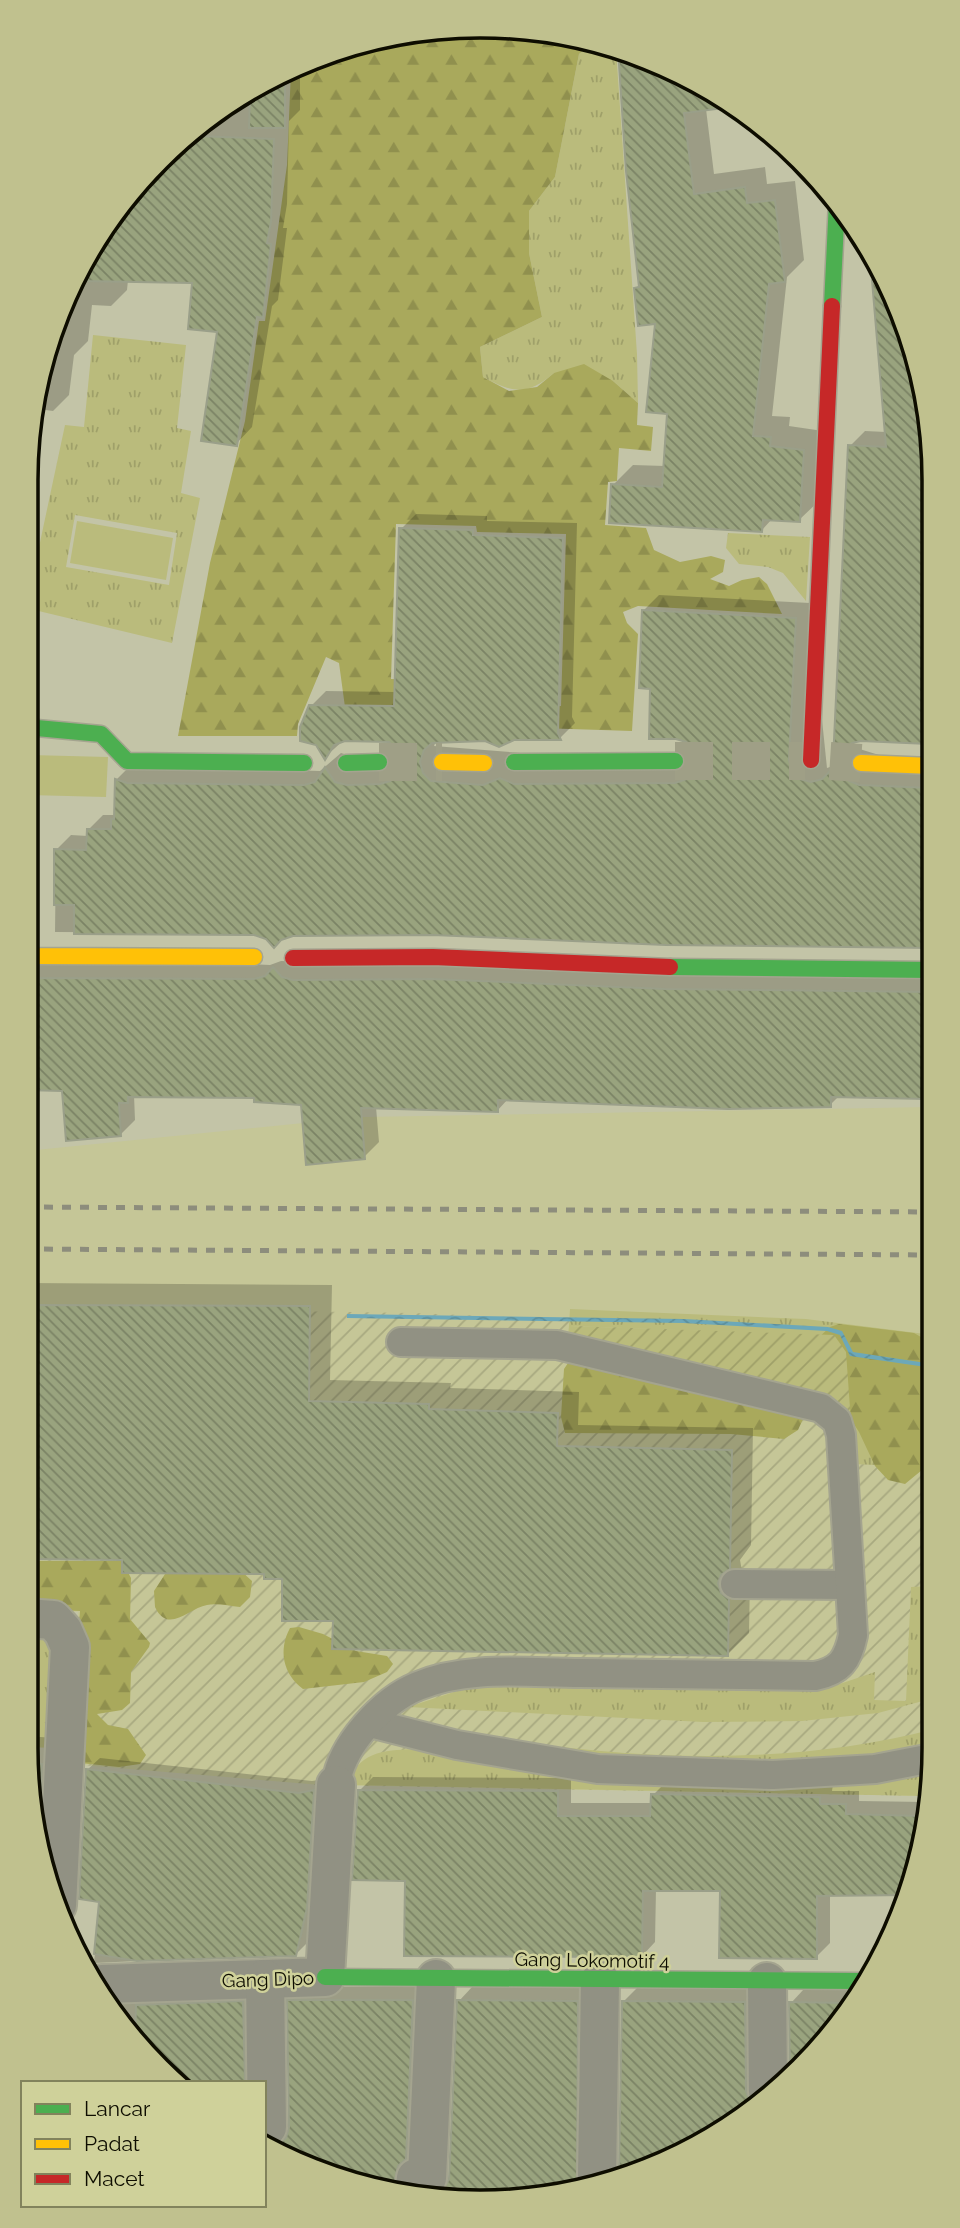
<svg xmlns="http://www.w3.org/2000/svg" width="960" height="2228" font-family="Raleway,sans-serif">
<style>
.built{fill:#c5c697}
.industrial{fill:url(#industrial-furrows)}
.grass{fill:url(#grass-tufts);fill-rule:evenodd}
.forest{fill:url(#forest-firs);fill-rule:evenodd}
.garden{fill:url(#garden-furrows)}
.pitch{fill:#babb7c}
.water{fill:url(#water-waves)}
.shadow{fill:#0003}
.building{fill:url(#building-back-hatch);stroke:#9a9f89;stroke-width:2}
.lines{fill:none;stroke-linecap:round;stroke-linejoin:round}
.secondary-tunnel{stroke:#9f9f86;stroke-width:38;stroke-dasharray:38 19;stroke-linecap:butt}
.lane-casing{stroke:#a4a48f;stroke-width:32}
.street-casing{stroke:#a4a48f;stroke-width:42}
.fast-casing{stroke:#a4a48f;stroke-width:19}
.slow-casing{stroke:#a4a48f;stroke-width:19}
.jam-casing{stroke:#a4a48f;stroke-width:19}
.lane{stroke:#919183;stroke-width:28}
.street{stroke:#919183;stroke-width:38}
.fast{stroke:#4caf50;stroke-width:16}
.slow{stroke:#ffc107;stroke-width:16}
.jam{stroke:#c62828;stroke-width:16}
.rail{stroke:#8d8d7c;stroke-width:5;stroke-dasharray:9 9;stroke-linecap:butt}
.labels{text-anchor:middle;dominant-baseline:central;stroke-width:5;stroke-linejoin:round;paint-order:stroke}
.street-label{font-size:19px;fill:#0e0d00;stroke:#cfd19a}
.rim{fill:none;stroke:#0e0d00;stroke-width:3.5}
</style>
<defs>
<pattern id="industrial-furrows" width="10" height="10" patternUnits="userSpaceOnUse" patternTransform="scale(1.75)"><rect width="10" height="10" fill="#c5c697"/><path d="M-1 1l2-2M0 10L10 0M9 11l2-2" fill="none" stroke="#a8a980"/></pattern>
<pattern id="grass-tufts" width="24" height="20" patternUnits="userSpaceOnUse" patternTransform="scale(1.75)"><rect width="24" height="20" fill="#babb7c"/><path d="M3 7l-1-3M5 7V3M7 7l1-3M15 17l-1-3M17 17v-4M19 17l1-3" fill="none" stroke="#9fa069"/></pattern>
<pattern id="forest-firs" width="22" height="20" patternUnits="userSpaceOnUse" patternTransform="scale(1.75)"><rect width="22" height="20" fill="#a9a95c"/><path d="M5 1l3.5 6h-7zM16 11l3.5 6h-7z" fill="#90904e"/></pattern>
<pattern id="garden-furrows" width="10" height="10" patternUnits="userSpaceOnUse" patternTransform="scale(1.75)"><rect width="10" height="10" fill="#babb7c"/><path d="M-1 1l2-2M0 10L10 0M9 11l2-2" fill="none" stroke="#9fa069"/></pattern>
<pattern id="water-waves" width="16" height="10" patternUnits="userSpaceOnUse" patternTransform="scale(1.75)"><rect width="16" height="10" fill="#6ca8b9"/><path d="M0 5q4-4 8 0t8 0" fill="none" stroke="#5c8f9d"/></pattern>
<pattern id="building-back-hatch" width="6" height="6" patternUnits="userSpaceOnUse" patternTransform="scale(1.75)"><rect width="6" height="6" fill="#99a37e"/><path d="M-1 5l2 2M0 0l6 6M5-1l2 2" fill="none" stroke="#7b8365"/></pattern>
</defs>
<rect width="100%" height="100%" fill="#c3c4a7"/>
<polygon class="built" points="932,1107 933,1349 26,1307 26,1151 363,1117"/>
<polygon class="industrial" points="26,1307 412,1313 841,1331 933,1349 934,1748 926,1796 321,1785 69,1764 78,1612 26,1610"/>
<g class="grass">
<path d="M589,46L616,49L637,354L638,403L613,381L554,373C527,396 513,393 483,377L480,347L542,317L529,253V211L555,177L579,54Z"/>
<path d="M93,335L186,345L177,428L191,431L181,493L200,498L172,643L26,608L65,425L84,427ZM75,515L177,533L169,585L66,567Z"/>
<polygon points="728,533 810,537 806,601 783,573 768,567 739,564 726,548"/>
<polygon points="570,1309 806,1319 933,1335 933,1468 854,1464 834,1336 569,1326"/>
<polygon points="933,1586 934,1698 878,1713 802,1721 703,1722 408,1707 460,1690 493,1687 819,1691 875,1672 874,1700 906,1701 911,1587"/>
<polygon points="26,1623 56,1636 54,1748 26,1747"/>
<path d="M422,1727C482,1734 541,1746 601,1751C712,1761 826,1757 934,1729V1747L786,1768L601,1761Z"/>
<path d="M418,1749L930,1770L926,1796L348,1785C357,1750 388,1750 418,1749Z"/>
</g>
<g class="forest">
<path d="M451,27L589,46L579,54L555,177L529,211V253L542,317L480,347L483,377L509,391L537,387L554,373L584,364L613,381L638,403L637,425L653,427L651,451L619,448L617,481L608,482L605,525L646,528L654,550L680,562L711,556L725,560L723,572L710,579L729,586L742,580L759,577L767,584L782,614L638,606L623,612L627,623L638,634L632,731L347,722L339,663L326,657L298,724L297,736H178L210,563L245,421L259,321H265L287,165L291,70ZM396,524L476,526L477,532L566,534L561,706L467,703V681L391,679Z"/>
<polygon points="839,1324 914,1333 933,1344 933,1461 905,1484 888,1480 875,1466 859,1432 818,1369 817,1339 830,1327"/>
<polygon points="586,1361 796,1413 803,1419 798,1430 784,1439 731,1434 565,1433 561,1417 564,1369 568,1363"/>
<polygon points="26,1561 122,1561 131,1578 130,1619 150,1643 149,1647 131,1672 130,1703 122,1710 97,1714 108,1725 128,1729 146,1755 140,1764 119,1767 70,1762 80,1611 26,1609"/>
<path d="M167,1571H241L252,1581L250,1597L240,1607C229,1606 217,1603 207,1605C189,1608 168,1635 155,1607L154,1591Z"/>
<path d="M299,1627L323,1634L356,1651L387,1656L393,1664L387,1672L364,1682L303,1689C283,1674 278,1650 290,1628Z"/>
</g>
<polygon class="garden" points="569,1326 834,1335 846,1352 851,1422 568,1336"/>
<g class="pitch">
<polygon points="77,521 173,538 166,580 70,563"/>
<polygon points="30,755 108,757 106,797 29,795"/>
</g>
<polygon class="water" points="347,1314 684,1319 828,1327 842,1331 853,1352 933,1364 933,1368 850,1356 840,1335 827,1331 683,1323 347,1318"/>
<g class="shadow">
<polygon points="620,50 706,109 714,174 765,167 767,184 795,181 804,260 787,277 772,416 790,417 789,426 823,431 820,500 799,520 772,519 761,531 613,485 633,465 665,466 668,413 657,322 636,288 641,284"/>
<polygon points="300,67 300,110 289,121 287,204 283,228 287,228 278,300 272,306 252,427 236,444 219,331 194,281 128,280 127,290 111,306 92,305 88,341 74,355 69,395 53,411 38,409 50,334 139,181 280,73"/>
<polygon points="887,286 899,306 930,420 931,742 855,742 853,747 931,771 931,946 666,943 433,933 267,937 254,933 55,932 56,850 71,835 88,836 88,830 103,815 116,815 117,779 131,765 320,771 341,753 396,770 401,768 399,750 391,742 344,740 325,757 311,706 326,691 396,692 401,529 416,514 487,516 487,521 577,523 572,717 575,723 560,738 436,741 434,746 697,767 695,748 652,687 644,610 659,595 810,603 827,768 833,766 850,446 865,431 886,432"/>
<polygon points="26,952 270,965 281,961 931,977 932,1091 926,1097 840,1095 830,1105 508,1099 497,1111 376,1107 379,1142 364,1157 303,1103 256,1097 134,1095 135,1120 120,1135 63,1089 26,1089"/>
<polygon points="26,1283 332,1285 330,1380 451,1383 450,1388 579,1392 578,1425 753,1428 751,1545 740,1560 742,1571 750,1577 749,1633 727,1655 334,1619 284,1578 266,1572 124,1558 26,1557"/>
<polygon points="26,1648 29,1648 26,1687"/>
<polygon points="26,1736 55,1738 48,1878 26,1748"/>
<polygon points="100,1758 312,1781 325,1779 308,1942 296,1954 94,1963 100,1900 87,1770"/>
<polygon points="373,1777 571,1778 571,1803 652,1803 653,1795 667,1781 833,1784 832,1791 859,1791 859,1801 925,1802 910,1894 903,1905 904,1893 830,1894 830,1943 816,1957 722,1889 656,1889 655,1942 642,1956 406,1879 359,1791"/>
<polygon points="303,1987 426,1987 411,2194 392,2193 264,2145 287,2135 291,2128 289,2001"/>
<polygon points="472,1987 591,1988 595,2179 565,2189 450,2180 459,2001"/>
<polygon points="637,1988 758,1989 766,2092 707,2141 623,2002"/>
<polygon points="256,1989 258,2083 182,2083 139,2047 106,1991"/>
<polygon points="804,1989 855,1989 821,2047 791,2071 791,2003"/>
</g>
<g class="building">
<polygon points="618,49 626,50 733,107 684,113 694,194 745,187 747,203 775,200 785,282 769,284 753,436 771,437 770,446 804,450 800,522 763,520 762,532 609,523 611,484 662,487 667,414 646,412 655,324 638,326 634,288 639,287 626,171"/>
<polygon points="285,72 285,128 249,128 250,96"/>
<polygon points="197,136 274,139 271,222 267,243 271,244 263,318 257,317 237,446 201,441 217,332 188,329 192,283 81,281 139,181"/>
<polygon points="883,278 899,306 930,420 931,684 928,744 861,741 852,743 843,751 839,763 841,772 849,781 859,785 931,788 931,948 666,945 433,935 293,936 281,940 274,948 266,939 254,935 74,934 74,905 54,905 54,849 86,850 87,829 111,829 111,819 114,819 115,779 127,783 304,785 315,782 325,767 335,782 347,785 380,784 390,781 398,773 401,761 397,750 389,742 345,741 334,745 325,760 316,745 300,741 300,727 309,705 394,706 399,528 473,530 473,535 563,538 558,733 561,740 514,740 499,747 485,741 432,743 424,750 420,762 423,773 431,781 483,785 500,778 514,784 675,783 687,779 694,771 697,762 693,749 686,742 676,739 649,739 650,689 639,688 642,610 796,618 789,760 792,771 800,779 811,782 822,779 830,771 833,761 848,445 886,447 872,280"/>
<polygon points="273,967 282,977 293,980 433,979 665,989 932,992 932,1058 928,1058 926,1099 831,1097 831,1107 728,1109 498,1100 498,1112 361,1108 365,1159 306,1165 301,1105 254,1102 254,1098 128,1097 128,1103 119,1103 121,1136 66,1141 62,1091 26,1090 26,978 254,979 265,976"/>
<polygon points="26,1305 310,1306 309,1401 429,1404 429,1409 558,1413 557,1446 732,1450 730,1569 721,1575 718,1583 721,1593 729,1599 728,1656 332,1649 333,1621 282,1621 282,1579 264,1579 264,1574 122,1573 122,1560 26,1559"/>
<polygon points="29,1763 42,1764 39,1826 30,1768"/>
<polygon points="86,1769 299,1793 314,1790 307,1908 296,1956 137,1961 94,1954 99,1902 79,1899"/>
<polygon points="358,1790 558,1791 558,1816 650,1816 651,1794 820,1797 820,1804 846,1804 846,1814 923,1816 909,1895 817,1896 817,1959 719,1958 720,1891 643,1891 642,1957 404,1956 405,1881 352,1880"/>
<polygon points="287,2000 413,2000 406,2159 398,2166 392,2193 273,2148 286,2138 289,2127"/>
<polygon points="457,2000 578,2001 577,2185 540,2198 440,2195 449,2179"/>
<polygon points="243,2001 245,2083 182,2083 135,2041 136,2005"/>
<polygon points="622,2001 745,2002 746,2091 751,2104 707,2141 619,2171"/>
<polygon points="789,2002 847,2003 821,2047 790,2073"/>
</g>
<g class="lines">
<g class="secondary-tunnel">
<polyline points="675,761 805,761"/>
<polyline points="830,761 861,763"/>
<polyline points="379,762 442,762"/>
</g>
<defs>
<g id="lane">
<polyline points="735,1584 850,1585"/>
<polyline points="370,1723 457,1745 598,1769 773,1775 875,1769 932,1758"/>
<path d="M336,1785C340,1746 383,1700 418,1686C468,1665 527,1673 581,1673C659,1674 737,1675 815,1676C840,1671 848,1660 853,1635L841,1435L837,1421L821,1408L557,1345L401,1342"/>
</g>
<g id="street">
<polyline points="26,1618 53,1620 63,1631 70,1647 57,1905"/>
<polyline points="767,1982 768,2091"/>
<polyline points="102,1984 325,1977 336,1785"/>
<polyline points="264,2129 267,2127 265,1979"/>
<polyline points="597,2178 600,1981"/>
<polyline points="414,2194 416,2178 427,2178 436,1979"/>
</g>
<g id="fast">
<polyline points="832,306 837,201"/>
<polyline points="26,727 101,734 127,761 304,763"/>
<polyline points="514,762 675,761"/>
<polyline points="346,763 379,762"/>
<polyline points="670,967 931,970"/>
<polyline points="325,1977 859,1981"/>
</g>
<g id="slow">
<polyline points="442,762 484,763"/>
<polyline points="861,763 931,766"/>
<polyline points="26,951 36,956 254,957"/>
</g>
<g id="jam">
<polyline points="811,760 832,306"/>
<polyline points="293,958 433,957 670,967"/>
</g>
</defs>
<use href="#lane" class="lane-casing"/>
<use href="#street" class="street-casing"/>
<use href="#fast" class="fast-casing"/>
<use href="#slow" class="slow-casing"/>
<use href="#jam" class="jam-casing"/>
<use href="#lane" class="lane"/>
<use href="#street" class="street"/>
<use href="#fast" class="fast"/>
<use href="#slow" class="slow"/>
<use href="#jam" class="jam"/>
<g class="rail">
<polyline points="26,1207 932,1212"/>
<polyline points="26,1249 932,1255"/>
</g>
</g>
<g class="labels">
<g class="street-label">
<text transform="translate(592 1960) rotate(1)">Gang Lokomotif 4</text>
<text transform="translate(268 1979) rotate(-2)">Gang Dipo</text>
</g>
</g>
<path d="M0 0H960V2228H0ZM480 38H480A442 442 0 0 1 922 480V1748A442 442 0 0 1 480 2190H480A442 442 0 0 1 38 1748V480A442 442 0 0 1 480 38Z" fill="#c0c18e" fill-rule="evenodd"/>
<path class="rim" d="M480 38H480A442 442 0 0 1 922 480V1748A442 442 0 0 1 480 2190H480A442 442 0 0 1 38 1748V480A442 442 0 0 1 480 38Z"/>
<rect x="21" y="2081" width="245" height="126" fill="#cfd19a" stroke="#82835c" stroke-width="2"/>
<rect x="35" y="2104" width="35" height="10" fill="#4caf50" stroke="#82835c" stroke-width="2"/>
<text x="84" y="2116" font-size="21" fill="#0e0d00">Lancar</text>
<rect x="35" y="2139" width="35" height="10" fill="#ffc107" stroke="#82835c" stroke-width="2"/>
<text x="84" y="2151" font-size="21" fill="#0e0d00">Padat</text>
<rect x="35" y="2174" width="35" height="10" fill="#c62828" stroke="#82835c" stroke-width="2"/>
<text x="84" y="2186" font-size="21" fill="#0e0d00">Macet</text>
</svg>
